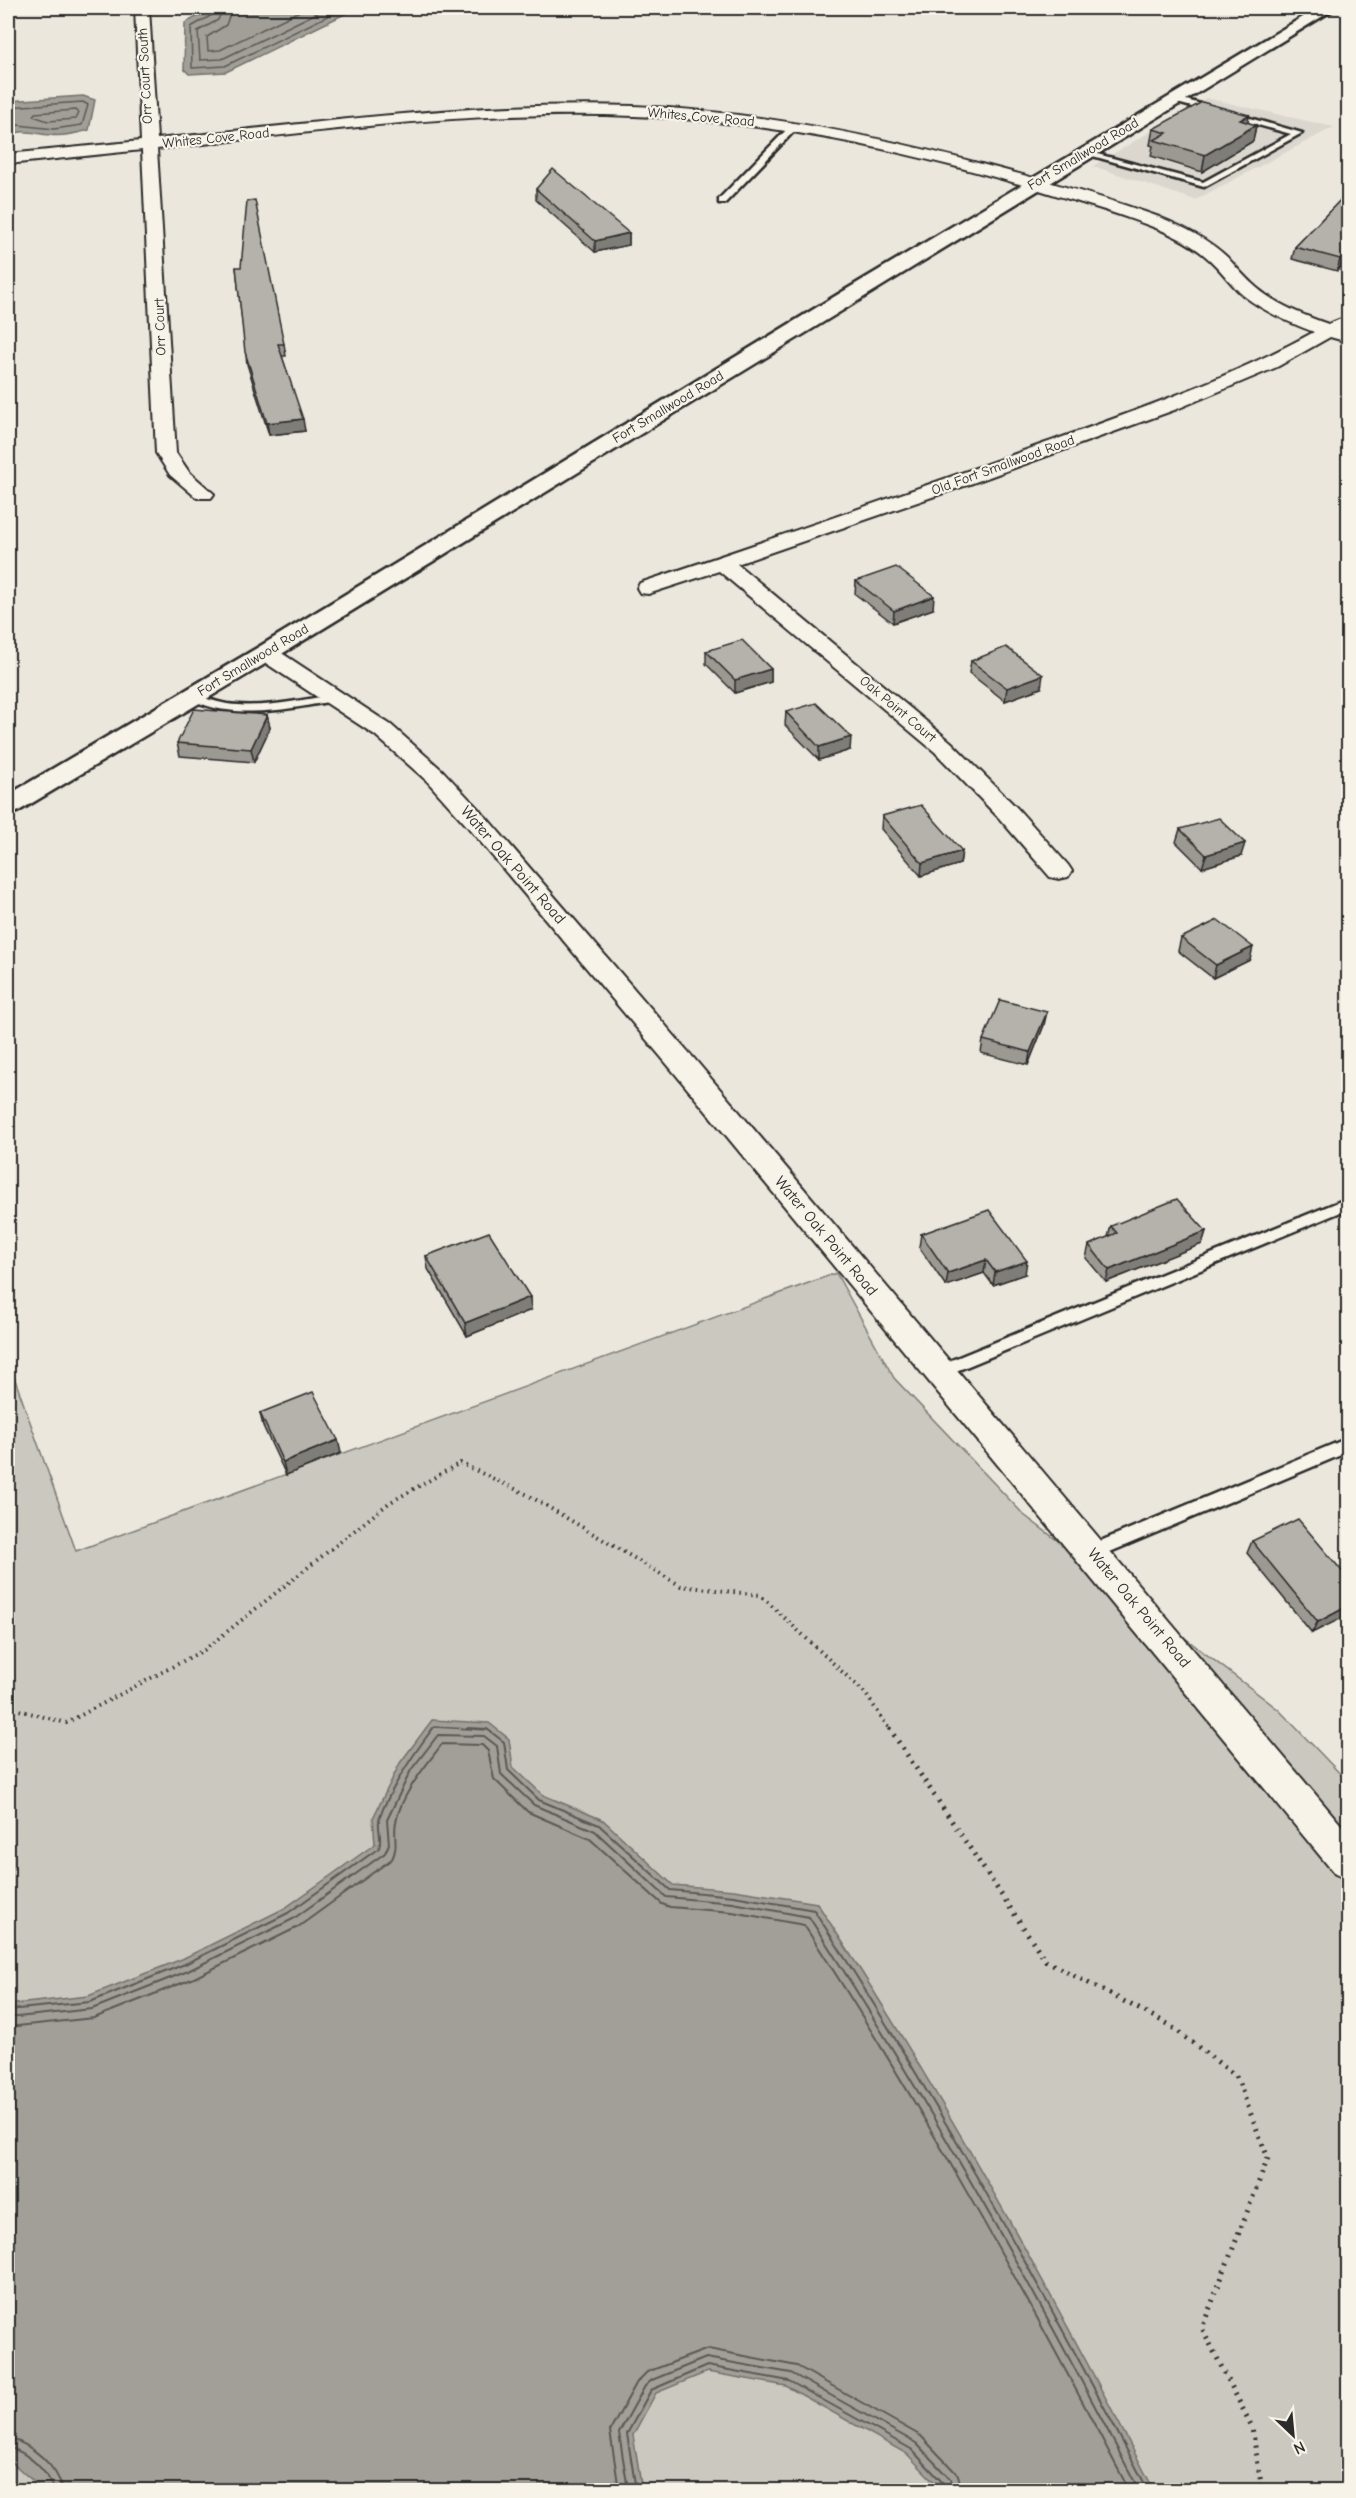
<svg xmlns="http://www.w3.org/2000/svg" width="1356" height="2498" font-family="'Comic Neue',sans-serif">
<style>
.built{fill:#dbd7ce}
.green{fill:#cbc8bf;stroke:#7b7a75;stroke-width:1.5}
.water{fill:#a29f98;stroke:#72716c;stroke-width:1.5}
.lines{fill:none;stroke-linecap:round;stroke-linejoin:round}
.shore-far1{stroke:#5b5957;stroke-width:1.5}
.shore{stroke:#5b5957;stroke-width:2}
.service-casing{stroke:#2b2b2b;stroke-width:5}
.minor-casing{stroke:#2b2b2b;stroke-width:4}
.secondary-casing{stroke:#2b2b2b;stroke-width:5}
.path-far1{stroke:#2b2b2b;stroke-width:4;stroke-dasharray:1.5 4.5;stroke-linecap:butt}
.path{stroke:#2b2b2b;stroke-width:5;stroke-dasharray:2 6;stroke-linecap:butt}
.service{fill:#f7f3e8;fill-rule:evenodd}
.minor{fill:#f7f3e8;fill-rule:evenodd}
.secondary{fill:#f7f3e8;fill-rule:evenodd}
.wall{fill:#9c9993;stroke:#2b2b2b;stroke-width:1.5}
.shaded-wall{fill:#7f7d78;stroke:#2b2b2b;stroke-width:1.5}
.building{fill:#b5b2ab;stroke:#2b2b2b;stroke-width:1.5}
.labels{text-anchor:middle;dominant-baseline:central;stroke-width:4.5;stroke-linejoin:round;paint-order:stroke}
.far-street-label{font-size:14px;fill:#2b2b2b;stroke:#f7f3e8}
.street-label{font-size:16px;fill:#2b2b2b;stroke:#f7f3e8}
</style>
<rect width="100%" height="100%" fill="#ebe7dd"/>
<filter id="ink" filterUnits="userSpaceOnUse"><feTurbulence type="fractalNoise" baseFrequency=".0167" numOctaves="2"/><feDisplacementMap in="SourceGraphic" scale="12" xChannelSelector="R" yChannelSelector="G"/><feConvolveMatrix kernelMatrix="1 2 1 2 8 2 1 2 1" color-interpolation-filters="sRGB"/></filter>
<g filter="url(#ink)">
<polygon class="built" points="1206,98 1334,127 1195,200 1093,166"/>
<polygon class="green" points="836,1273 894,1378 1024,1515 1279,1710 1348,1782 1348,2490 8,2490 8,1360 76,1551"/>
<g class="water">
<polygon points="219,8 357,8 226,72 189,74 184,69 185,23 211,9"/>
<path d="M83,96L95,100L89,130C78,133 62,137 50,135C34,134 22,127 8,137V101Z"/>
<path d="M432,1720L489,1723L509,1739L513,1767L543,1795L603,1820L673,1885L734,1890L817,1903C942,2092 1050,2290 1154,2490H942L907,2454L786,2386L707,2372L656,2393L633,2435L642,2490H43L8,2459V2005L88,1996L182,1959L285,1908L375,1844L373,1818L400,1763Z"/>
</g>
<g class="lines">
<g class="shore-far1">
<polyline points="215,8 212,15 191,27 192,68 225,66 344,8"/>
<polyline points="223,8 218,20 198,31 200,60 222,59 327,8"/>
<polyline points="232,8 226,25 207,37 208,51 220,50 306,8"/>
<polyline points="8,107 83,102 88,105 82,125 54,129 18,125 8,130"/>
<polygon points="76,110 79,113 76,119 48,121 33,116 35,113"/>
<polyline points="432,1730 434,1727 488,1730"/>
</g>
<g class="shore">
<path d="M468,1728L487,1729L504,1742L508,1770L539,1800L599,1825L670,1890L734,1896L814,1910C936,2097 1044,2292 1148,2490"/>
<path d="M8,2010L90,2002L185,1964L288,1913L379,1848C383,1838 376,1826 380,1816C393,1784 412,1756 433,1728"/>
<path d="M8,2018L92,2009L188,1971L293,1919L385,1853L389,1844L387,1820L411,1770L438,1735L484,1736L497,1746L501,1774L534,1805L595,1831L666,1897L733,1903L809,1917C930,2102 1037,2294 1139,2490"/>
<path d="M8,2027L94,2018L192,1979L298,1927L392,1859C399,1846 393,1835 396,1822C402,1793 425,1767 442,1744L482,1745L488,1751L494,1779L528,1812L590,1839L662,1904L670,1907L732,1912L804,1925C923,2107 1028,2297 1129,2490"/>
<path d="M8,2438C32,2444 57,2466 63,2490"/>
<path d="M8,2447C27,2452 48,2471 54,2490"/>
<polyline points="619,2490 610,2431 637,2382 647,2372 708,2349 797,2366 921,2436 958,2475 962,2490"/>
<polyline points="628,2490 619,2433 645,2386 652,2380 706,2358 791,2373 916,2443 950,2479 953,2490"/>
<polyline points="636,2490 627,2434 651,2390 707,2366 789,2381 911,2449 944,2484 945,2490"/>
</g>
<defs>
<g id="service">
<polygon points="1170,97 1176,97 1302,133 1204,187 1082,153 1086,151 1203,182 1291,134 1170,101"/>
<polygon points="791,125 798,127 725,203 719,203 719,199"/>
<path d="M191,694C203,697 215,702 227,704C263,709 299,700 334,695L340,698L334,701C299,707 263,715 227,710C214,709 200,703 187,699V695Z"/>
<polygon points="1348,1198 1348,1209 944,1376 938,1378 932,1376 930,1372 932,1368"/>
<polygon points="1348,1438 1348,1452 1098,1557 1092,1559 1086,1557 1084,1552 1086,1547"/>
</g>
<g id="minor">
<path d="M135,8H149L157,139C315,123 474,101 633,106C754,111 873,135 989,166C1046,181 1104,197 1159,217C1184,227 1208,239 1227,257C1237,268 1246,279 1257,288C1277,305 1303,315 1328,324L1341,319L1347,320L1348,326L1344,330L1348,331V342L1330,337L1277,367L1177,409L967,485L737,564L951,742L1017,808L1068,865L1072,871L1068,877L1059,879L1050,877L999,818L935,752L719,571L648,594L640,593L637,588L640,583C775,538 909,492 1043,444C1135,411 1228,379 1314,332C1290,323 1265,312 1244,296C1233,287 1225,275 1215,265C1197,246 1173,234 1148,225C1111,211 1071,200 1033,188C903,150 770,121 634,116C475,109 315,132 157,149L176,453L189,472L214,494L211,498H197L170,475L156,453L142,150L8,164V154L141,141Z"/>
<polygon points="266,646 274,648 391,725 443,771 486,817 697,1062 1348,1833 1348,1879 1335,1874 677,1076 468,827 427,781 375,735 258,658 255,653 258,648"/>
</g>
<polygon id="secondary" points="1318,8 1336,8 275,658 17,812 8,814 8,795 257,648 842,292"/>
</defs>
<use href="#service" class="service-casing"/>
<use href="#minor" class="minor-casing"/>
<use href="#secondary" class="secondary-casing"/>
<polyline class="path-far1" points="8,1707 66,1723 204,1650 389,1503 460,1463 528,1495 681,1586 760,1595 865,1693 890,1730"/>
<polyline class="path" points="889,1728 1046,1961 1168,2024 1236,2076 1268,2158 1202,2328 1252,2427 1262,2490"/>
<use href="#service" class="service"/>
<use href="#minor" class="minor"/>
<use href="#secondary" class="secondary"/>
</g>
<g class="wall">
<polygon points="1249,115 1248,123 1256,125 1253,141 1202,172 1151,156 1153,146 1150,145 1153,129"/>
<polygon points="536,189 629,233 629,245 595,252 536,200"/>
<polygon points="1348,192 1348,258 1337,271 1292,259 1295,247"/>
<polygon points="236,267 284,344 286,356 282,356 305,431 269,435 247,364"/>
<polygon points="856,581 933,609 893,623 855,594"/>
<polygon points="706,651 771,669 771,682 735,693 706,664"/>
<polygon points="971,661 1041,688 1005,701 969,673"/>
<polygon points="786,712 850,750 819,760 785,725"/>
<polygon points="267,715 270,728 254,762 180,756 177,743"/>
<polygon points="882,816 962,851 960,864 921,876 881,829"/>
<polygon points="1180,829 1241,856 1202,868 1176,842"/>
<polygon points="1181,938 1250,960 1213,978 1178,951"/>
<polygon points="1044,1025 1028,1065 981,1053 983,1040"/>
<polygon points="1111,1226 1206,1231 1202,1244 1106,1282 1086,1258 1089,1245 1108,1237"/>
<polygon points="921,1234 1025,1274 993,1285 984,1273 946,1286 919,1247"/>
<polygon points="426,1256 531,1310 467,1336 428,1269"/>
<polygon points="260,1413 341,1453 286,1475 263,1426"/>
<polygon points="1252,1541 1342,1571 1312,1633 1247,1553"/>
</g>
<g class="shaded-wall">
<polygon points="1249,115 1246,131 1240,120"/>
<polygon points="1256,125 1253,141 1202,172 1205,155"/>
<polygon points="629,233 629,245 595,252 595,241"/>
<polygon points="1348,250 1348,258 1337,271 1340,259"/>
<polygon points="303,419 305,431 269,435 267,423"/>
<polygon points="934,596 933,609 893,623 894,611"/>
<polygon points="771,669 771,682 735,693 735,680"/>
<polygon points="1043,675 1041,688 1005,701 1007,688"/>
<polygon points="267,715 270,728 254,762 251,749"/>
<polygon points="851,737 850,750 819,760 819,747"/>
<polygon points="1245,843 1241,856 1202,868 1206,855"/>
<polygon points="962,851 960,864 921,876 922,863"/>
<polygon points="1253,947 1250,960 1213,978 1216,965"/>
<polygon points="1047,1012 1044,1025 1028,1065 1030,1052"/>
<polygon points="1206,1231 1202,1244 1106,1282 1109,1270"/>
<polygon points="986,1260 984,1273 946,1286 948,1273"/>
<polygon points="1027,1261 1025,1274 993,1285 995,1272"/>
<polygon points="530,1297 531,1310 467,1336 465,1323"/>
<polygon points="338,1440 341,1453 286,1475 283,1462"/>
<polygon points="1348,1606 1348,1615 1312,1633 1318,1622"/>
</g>
<g class="building">
<polygon points="1202,102 1249,115 1240,120 1256,125 1205,155 1154,140 1167,133 1153,129"/>
<polygon points="553,169 629,233 595,241 536,189"/>
<polygon points="1348,192 1348,250 1340,259 1295,247"/>
<polygon points="255,200 284,344 278,344 303,419 267,423 245,352 236,267 241,267 247,201"/>
<polygon points="896,567 934,596 894,611 856,581"/>
<polygon points="742,640 771,669 735,680 706,651"/>
<polygon points="1006,647 1043,675 1007,688 971,661"/>
<polygon points="816,703 851,737 819,747 786,712"/>
<polygon points="194,709 267,715 251,749 177,743"/>
<polygon points="921,805 962,851 922,863 882,816"/>
<polygon points="1219,818 1245,843 1206,855 1180,829"/>
<polygon points="1218,920 1253,947 1216,965 1181,938"/>
<polygon points="1000,1000 1047,1012 1030,1052 983,1040"/>
<polygon points="1177,1199 1206,1231 1109,1270 1089,1245 1117,1233 1111,1226"/>
<polygon points="989,1210 1027,1261 995,1272 986,1260 948,1273 921,1234"/>
<polygon points="489,1232 530,1297 465,1323 426,1256"/>
<polygon points="313,1392 338,1440 283,1462 260,1413"/>
<polygon points="1298,1519 1342,1571 1348,1568 1348,1606 1318,1622 1252,1541"/>
</g>
</g>
<g class="labels">
<g class="far-street-label">
<text transform="translate(145 76) rotate(-93)">Orr Court South</text>
<text transform="translate(701 117) rotate(5)">Whites Cove Road</text>
<text transform="translate(216 138) rotate(-6)">Whites Cove Road</text>
<text transform="translate(1083 154) rotate(-31)">Fort Smallwood Road</text>
<text transform="translate(160 327) rotate(-92)">Orr Court</text>
<text transform="translate(668 407) rotate(-31)">Fort Smallwood Road</text>
<text transform="translate(1003 465) rotate(-20)">Old Fort Smallwood Road</text>
<text transform="translate(253 660) rotate(-31)">Fort Smallwood Road</text>
<text transform="translate(898 709) rotate(40)">Oak Point Court</text>
</g>
<g class="street-label">
<text transform="translate(513 865) rotate(49)">Water Oak Point Road</text>
<text transform="translate(826 1236) rotate(50)">Water Oak Point Road</text>
<text transform="translate(1139 1608) rotate(50)">Water Oak Point Road</text>
</g>
</g>
<rect width="1356" height="2498" fill="none" stroke="#f7f3e8" stroke-width="30"/>
<rect x="15" y="15" width="1326" height="2468" fill="none" stroke="#2b2b2b" stroke-width="2" filter="url(#ink)"/>
<g transform="translate(1293 2435) rotate(154)" stroke="#f7f3e8" stroke-width="4.5" paint-order="stroke">
<path d="M0-4.5L10 22L0 15L-10 22Z" fill="#2b2b2b"/>
<text y="-9" font-size="16" font-weight="bold" text-anchor="middle" fill="#2b2b2b">N</text>
</g>
</svg>
